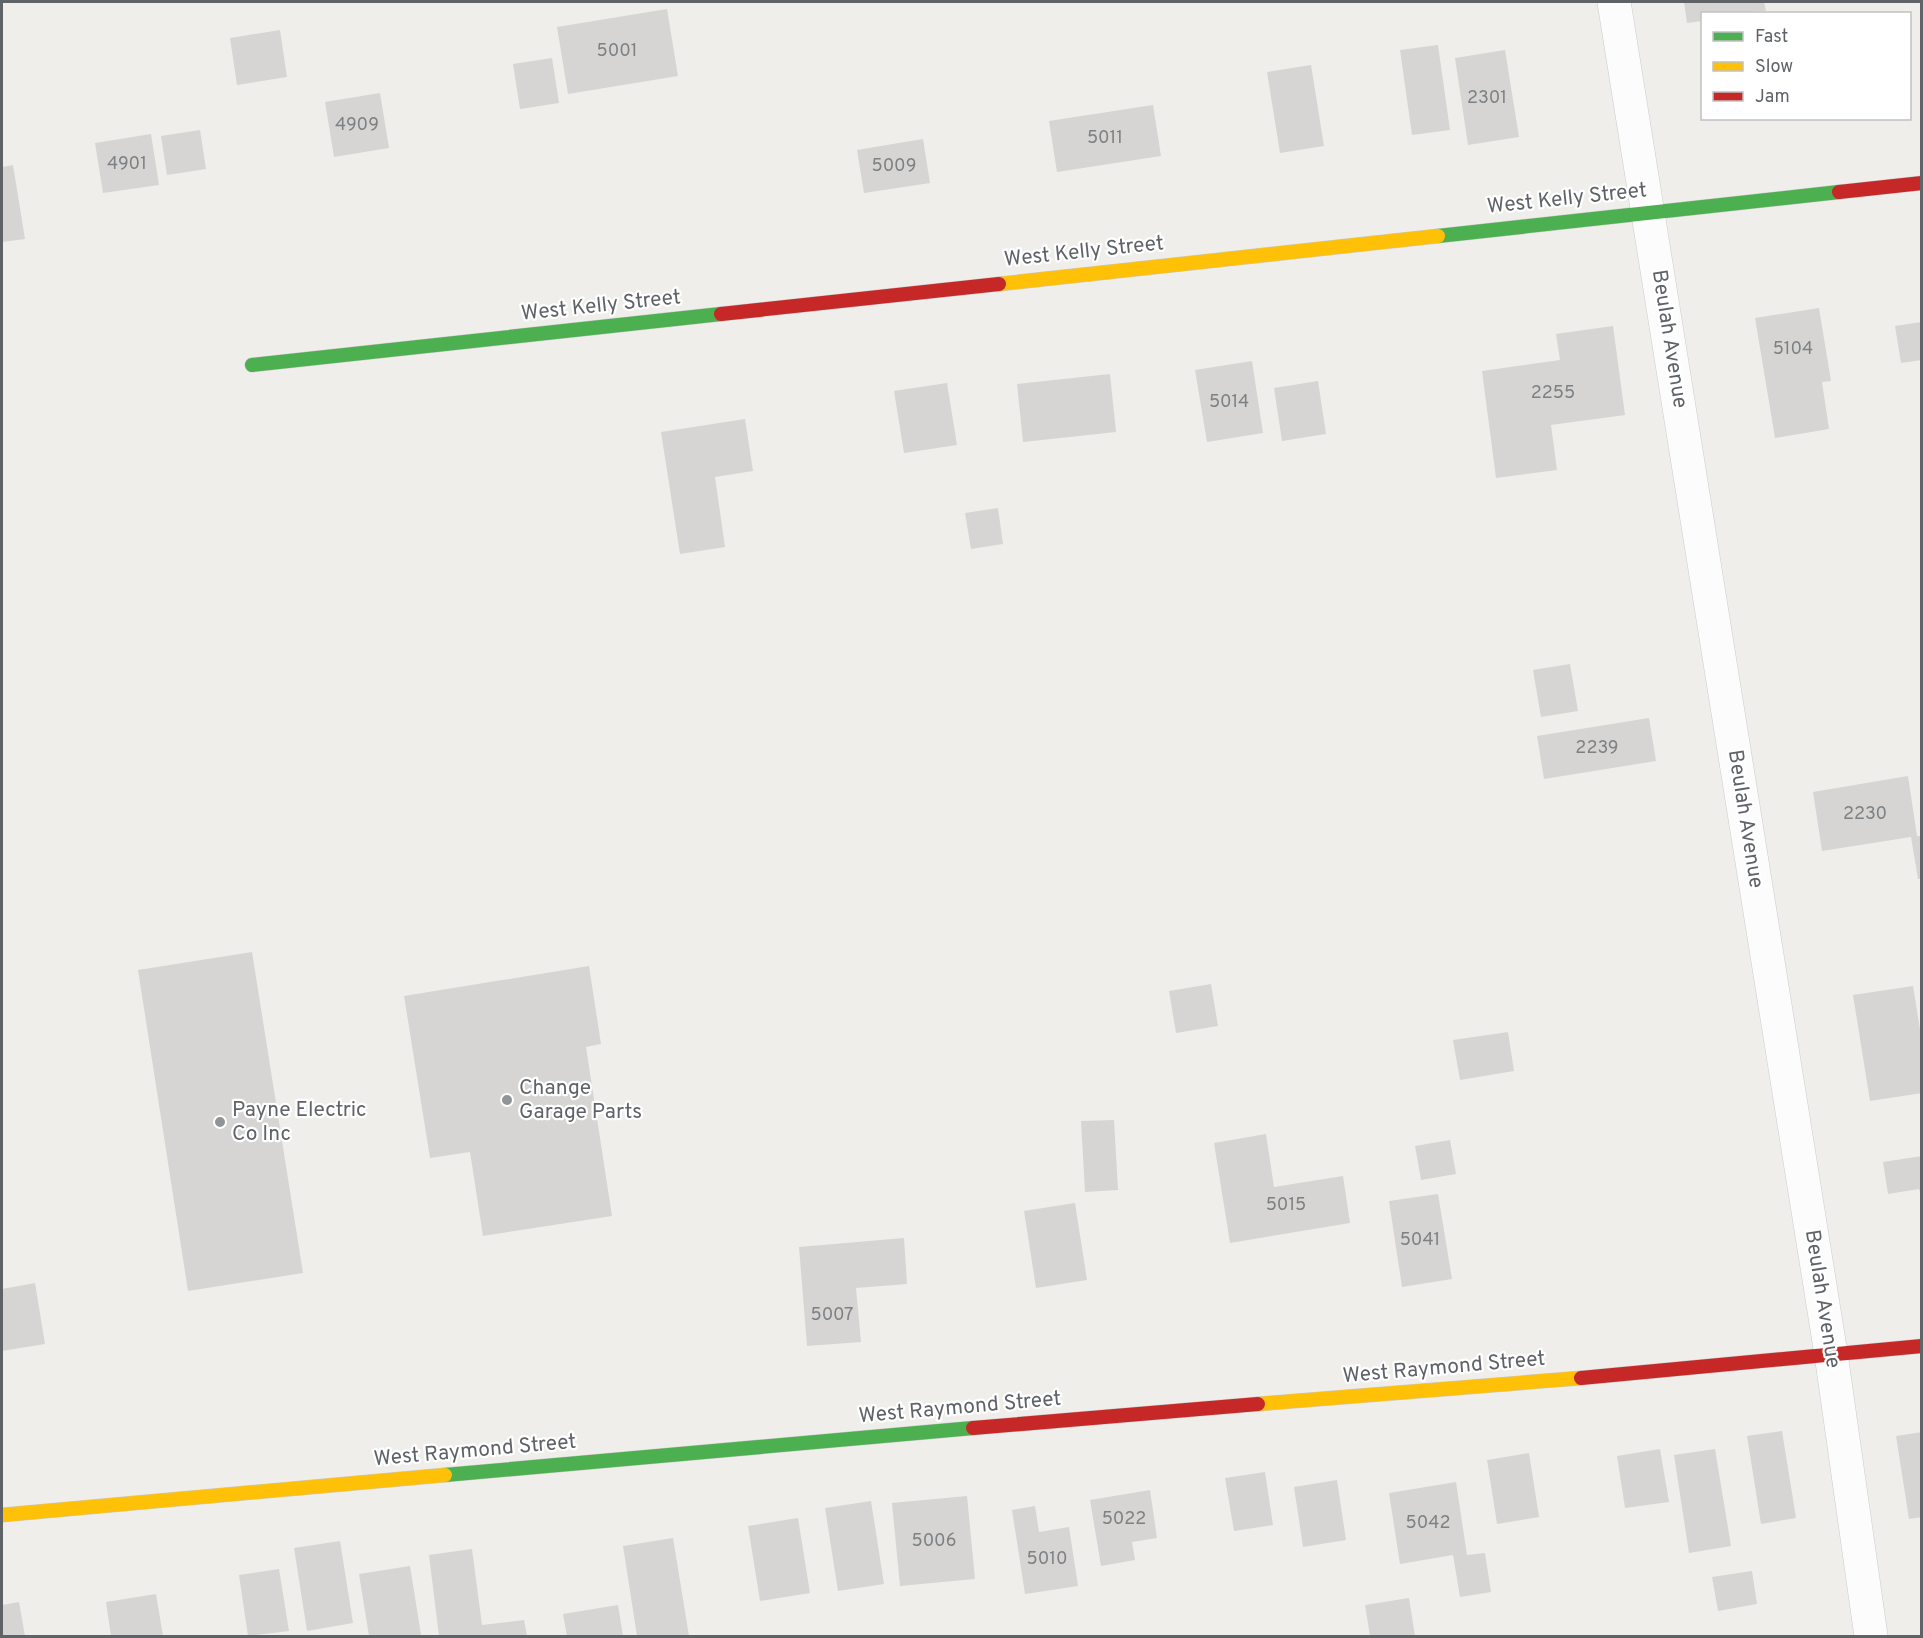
<svg xmlns="http://www.w3.org/2000/svg" width="1923" height="1638" font-family="Overpass,sans-serif">
<style>
.building{fill:#d6d5d3}
.lines{fill:none;stroke-linecap:round;stroke-linejoin:round}
.street-casing{stroke:#cbcccc;stroke-width:34}
.fast-casing{stroke:#cacacb;stroke-width:15}
.slow-casing{stroke:#cacacb;stroke-width:15}
.jam-casing{stroke:#cacacb;stroke-width:15}
.street{stroke:#fdfcfc;stroke-width:33}
.fast{stroke:#4caf50;stroke-width:14}
.slow{stroke:#ffc107;stroke-width:14}
.jam{stroke:#c62828;stroke-width:14}
.poi-dot{fill:#919496;stroke:#fff;stroke-width:2}
.labels{text-anchor:middle;dominant-baseline:central;stroke-width:4.5;stroke-linejoin:round;paint-order:stroke}
.number-label{font-size:18px;fill:#7e8184}
.street-label{font-size:21px;fill:#5f6368;stroke:#fff}
.poi-label{font-size:21px;fill:#5f6368;stroke:#fff;text-anchor:start}
</style>
<rect width="100%" height="100%" fill="#efeeea"/>
<g class="building">
<polygon points="1684,2 1764,2 1766,11 1702,14 1702,21 1687,23"/>
<polygon points="667,9 678,76 568,94 557,27"/>
<polygon points="280,30 287,77 237,85 230,38"/>
<polygon points="1438,45 1450,130 1412,135 1400,50"/>
<polygon points="1505,50 1519,137 1468,145 1455,58"/>
<polygon points="552,58 559,103 520,109 513,64"/>
<polygon points="1311,65 1324,146 1280,153 1267,72"/>
<polygon points="380,93 389,148 334,157 325,102"/>
<polygon points="1153,105 1161,156 1057,172 1049,121"/>
<polygon points="200,130 206,169 167,175 161,136"/>
<polygon points="151,134 159,185 103,193 95,143"/>
<polygon points="923,139 930,183 864,193 857,150"/>
<polygon points="13,165 25,239 2,242 2,167"/>
<polygon points="1819,308 1831,381 1822,382 1829,429 1775,438 1755,318"/>
<polygon points="1922,322 1922,360 1901,363 1895,326"/>
<polygon points="1613,326 1625,415 1551,425 1557,470 1496,478 1482,371 1560,360 1556,334"/>
<polygon points="1252,361 1263,433 1207,442 1195,370"/>
<polygon points="1110,374 1116,432 1023,442 1017,384"/>
<polygon points="1318,381 1326,434 1282,441 1274,388"/>
<polygon points="947,383 957,445 904,453 894,391"/>
<polygon points="745,419 753,471 715,477 725,547 680,554 661,432"/>
<polygon points="998,508 1003,544 971,549 965,513"/>
<polygon points="1570,664 1578,711 1541,717 1533,670"/>
<polygon points="1649,718 1656,761 1544,779 1537,736"/>
<polygon points="1908,776 1917,836 1922,836 1922,879 1918,879 1911,837 1822,851 1813,792"/>
<polygon points="252,952 303,1273 188,1291 138,970"/>
<polygon points="589,966 601,1044 586,1047 612,1216 483,1236 470,1152 430,1158 404,996"/>
<polygon points="1211,984 1218,1026 1176,1033 1169,991"/>
<polygon points="1913,986 1922,1042 1922,1093 1870,1101 1853,995"/>
<polygon points="1508,1032 1514,1071 1460,1080 1453,1040"/>
<polygon points="1114,1120 1118,1190 1085,1192 1081,1121"/>
<polygon points="1266,1134 1274,1187 1343,1176 1350,1223 1230,1243 1214,1143"/>
<polygon points="1450,1140 1456,1174 1421,1180 1415,1146"/>
<polygon points="1922,1156 1922,1199 1919,1189 1888,1194 1883,1162"/>
<polygon points="1438,1194 1452,1279 1402,1287 1389,1201"/>
<polygon points="1075,1203 1087,1280 1036,1288 1024,1211"/>
<polygon points="904,1238 907,1284 856,1288 861,1342 807,1346 799,1247"/>
<polygon points="35,1283 45,1344 2,1351 2,1289"/>
<polygon points="1782,1431 1796,1518 1761,1524 1747,1436"/>
<polygon points="1922,1432 1922,1517 1909,1519 1896,1436"/>
<polygon points="1660,1449 1669,1502 1625,1508 1617,1456"/>
<polygon points="1715,1449 1731,1546 1689,1553 1674,1455"/>
<polygon points="1529,1453 1539,1517 1497,1524 1487,1460"/>
<polygon points="1265,1472 1273,1525 1234,1531 1225,1478"/>
<polygon points="1337,1480 1346,1540 1303,1547 1294,1487"/>
<polygon points="1456,1482 1467,1555 1485,1553 1491,1592 1460,1597 1453,1555 1400,1564 1389,1493"/>
<polygon points="1150,1490 1157,1538 1132,1542 1135,1560 1101,1566 1090,1500"/>
<polygon points="967,1496 975,1579 900,1586 892,1503"/>
<polygon points="871,1501 884,1584 838,1591 825,1508"/>
<polygon points="1035,1506 1039,1532 1069,1527 1078,1586 1025,1594 1012,1510"/>
<polygon points="798,1518 810,1593 760,1601 748,1526"/>
<polygon points="673,1538 689,1636 637,1636 623,1546"/>
<polygon points="340,1541 353,1623 307,1631 294,1548"/>
<polygon points="472,1549 482,1625 524,1620 527,1636 439,1636 429,1555"/>
<polygon points="410,1566 421,1635 369,1636 359,1574"/>
<polygon points="279,1569 289,1631 248,1636 239,1575"/>
<polygon points="1752,1571 1757,1604 1718,1611 1712,1577"/>
<polygon points="156,1594 163,1636 111,1636 106,1602"/>
<polygon points="1409,1598 1415,1636 1370,1636 1365,1605"/>
<polygon points="19,1602 25,1636 2,1636 2,1605"/>
<polygon points="618,1605 623,1636 567,1636 563,1614"/>
</g>
<g class="lines">
<defs>
<polyline id="street" points="1614,2 1831,1354 1871,1636"/>
<g id="fast">
<polyline points="1438,236 1839,192"/>
<polyline points="252,365 721,314"/>
<polyline points="445,1475 973,1428"/>
</g>
<g id="slow">
<polyline points="999,284 1438,236"/>
<polyline points="1258,1404 1581,1378"/>
<polyline points="2,1515 445,1475"/>
</g>
<g id="jam">
<polyline points="1839,192 1922,183"/>
<polyline points="721,314 999,284"/>
<polyline points="1581,1378 1922,1346"/>
<polyline points="973,1428 1258,1404"/>
</g>
</defs>
<use href="#street" class="street-casing"/>
<use href="#fast" class="fast-casing"/>
<use href="#slow" class="slow-casing"/>
<use href="#jam" class="jam-casing"/>
<use href="#street" class="street"/>
<use href="#fast" class="fast"/>
<use href="#slow" class="slow"/>
<use href="#jam" class="jam"/>
</g>
<g class="poi-dot">
<circle cx="507" cy="1100" r="6"/>
<circle cx="220" cy="1122" r="6"/>
</g>
<g class="labels">
<g class="number-label">
<text x="617" y="51">5001</text>
<text x="1487" y="98">2301</text>
<text x="357" y="125">4909</text>
<text x="1105" y="138">5011</text>
<text x="127" y="164">4901</text>
<text x="894" y="166">5009</text>
<text x="1793" y="349">5104</text>
<text x="1553" y="393">2255</text>
<text x="1229" y="402">5014</text>
<text x="1597" y="748">2239</text>
<text x="1865" y="814">2230</text>
<text x="1286" y="1205">5015</text>
<text x="1420" y="1240">5041</text>
<text x="832" y="1315">5007</text>
<text x="1124" y="1519">5022</text>
<text x="1428" y="1523">5042</text>
<text x="934" y="1541">5006</text>
<text x="1047" y="1559">5010</text>
</g>
<g class="street-label">
<text transform="translate(1567 199) rotate(-6)">West Kelly Street</text>
<text transform="translate(1084 252) rotate(-6)">West Kelly Street</text>
<text transform="translate(601 306) rotate(-6)">West Kelly Street</text>
<text transform="translate(1669 339) rotate(81)">Beulah Avenue</text>
<text transform="translate(1745 819) rotate(81)">Beulah Avenue</text>
<text transform="translate(1822 1299) rotate(81)">Beulah Avenue</text>
<text transform="translate(1444 1368) rotate(-5)">West Raymond Street</text>
<text transform="translate(960 1408) rotate(-5)">West Raymond Street</text>
<text transform="translate(475 1451) rotate(-5)">West Raymond Street</text>
</g>
<g class="poi-label">
<text x="519" y="1088">Change<tspan x="519" dy="24">Garage Parts</tspan></text>
<text x="232" y="1110">Payne Electric<tspan x="232" dy="24">Co Inc</tspan></text>
</g>
</g>
<rect width="1923" height="1638" fill="none" stroke="#5f6368" stroke-width="6"/>
<rect x="1701" y="12" width="210" height="108" fill="#ffffff" stroke="#bfc1c3" stroke-width="1.5"/>
<rect x="1713" y="32" width="30" height="9" fill="#4caf50" stroke="#bfc1c3" stroke-width="1.5"/>
<text x="1755" y="42" font-size="18" fill="#5f6368">Fast</text>
<rect x="1713" y="62" width="30" height="9" fill="#ffc107" stroke="#bfc1c3" stroke-width="1.5"/>
<text x="1755" y="72" font-size="18" fill="#5f6368">Slow</text>
<rect x="1713" y="92" width="30" height="9" fill="#c62828" stroke="#bfc1c3" stroke-width="1.5"/>
<text x="1755" y="102" font-size="18" fill="#5f6368">Jam</text>
</svg>
